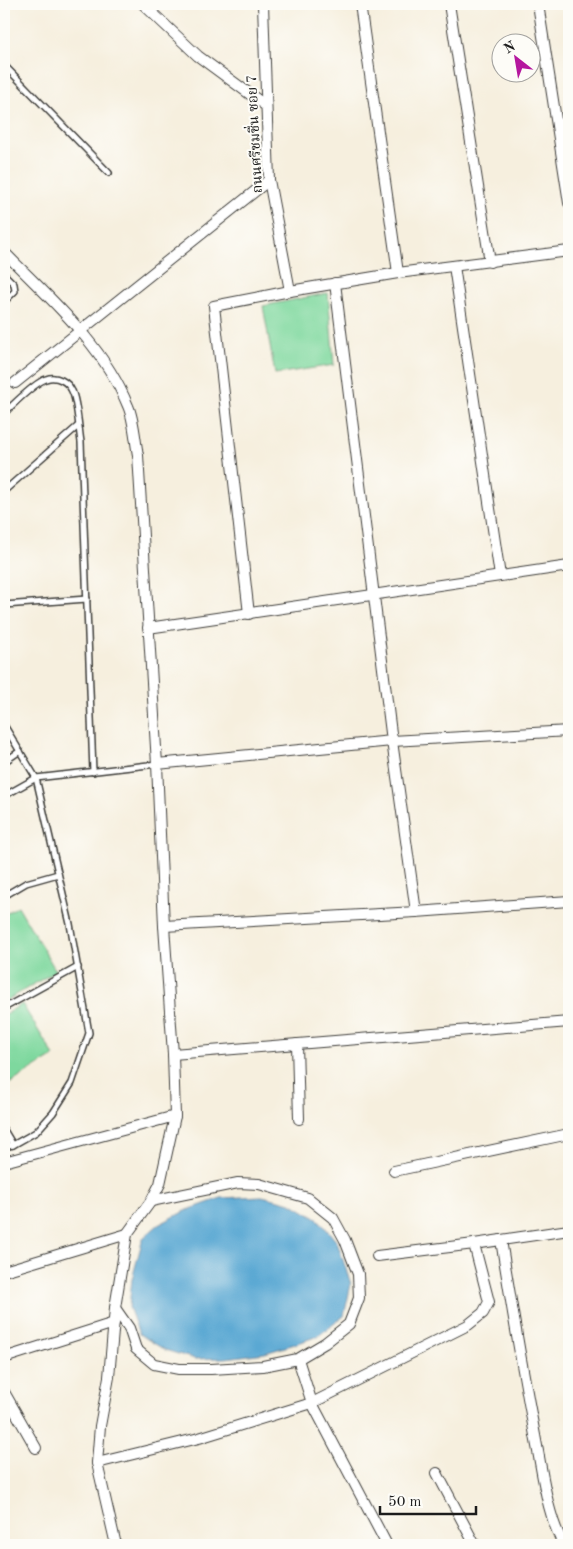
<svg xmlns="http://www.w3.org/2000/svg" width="573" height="1549" font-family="'Old Standard TT','Noto Serif Thai',serif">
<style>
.green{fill:#7ed89e;stroke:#4d7a5d}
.water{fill:#5aa8d3;stroke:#3b6278}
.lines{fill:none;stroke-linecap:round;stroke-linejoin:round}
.lane-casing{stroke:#3d3c39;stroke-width:8}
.street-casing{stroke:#3d3c39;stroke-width:12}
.lane{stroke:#fff;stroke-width:5}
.street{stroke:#fff;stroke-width:10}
.labels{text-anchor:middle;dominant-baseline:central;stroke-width:4;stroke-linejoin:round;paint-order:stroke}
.street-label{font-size:14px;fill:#1c1c1c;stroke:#fdfcf7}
</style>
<rect width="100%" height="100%" fill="#fdfcf7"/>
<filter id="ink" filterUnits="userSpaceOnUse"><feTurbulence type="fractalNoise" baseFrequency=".02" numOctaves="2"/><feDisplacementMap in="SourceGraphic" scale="10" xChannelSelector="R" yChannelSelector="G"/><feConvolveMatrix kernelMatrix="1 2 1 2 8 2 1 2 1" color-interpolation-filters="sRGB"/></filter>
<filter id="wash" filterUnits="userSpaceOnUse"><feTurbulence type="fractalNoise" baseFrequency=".0096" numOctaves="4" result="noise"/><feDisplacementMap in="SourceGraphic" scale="20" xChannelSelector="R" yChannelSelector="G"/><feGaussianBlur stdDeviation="1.12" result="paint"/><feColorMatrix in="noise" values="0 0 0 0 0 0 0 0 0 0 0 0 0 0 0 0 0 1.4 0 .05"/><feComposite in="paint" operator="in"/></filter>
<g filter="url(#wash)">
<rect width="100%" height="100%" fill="#f6efde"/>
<g class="green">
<polygon points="328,293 334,365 275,374 263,306"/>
<polygon points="18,906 56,971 4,1002 4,915"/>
<polygon points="22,1004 54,1056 4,1087 4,1015"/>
</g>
<polygon class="water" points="262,1196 291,1203 319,1220 337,1242 351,1284 344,1316 318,1336 295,1344 265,1353 226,1358 195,1359 165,1350 139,1334 129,1307 132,1279 143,1238 158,1225 185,1211 221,1198"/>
</g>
<g filter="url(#ink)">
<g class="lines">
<defs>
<g id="lane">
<polyline points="4,65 109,173"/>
<polyline points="4,274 14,284 15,291 4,302"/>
<path d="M4,413C13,405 35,382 46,379C57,375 68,382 72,391C77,400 79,430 81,442L93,772"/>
<polyline points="4,491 78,426"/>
<polyline points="4,605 87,599"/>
<polyline points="4,725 36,778 70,924 89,1033 72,1083 53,1113 36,1132 13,1145 4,1147"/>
<polyline points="4,762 20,751"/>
<polyline points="4,796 36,778 157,764"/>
<polyline points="4,896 26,883 58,874"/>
<polyline points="4,1008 78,967"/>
<polyline points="4,1130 13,1145"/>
</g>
<g id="street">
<polyline points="143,4 198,56 266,106"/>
<polyline points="263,4 269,180 290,291"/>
<polyline points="360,4 398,273"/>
<polyline points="449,4 490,262"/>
<polyline points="538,4 569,203"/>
<path d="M4,252C50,299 103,344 128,406C134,419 135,440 138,455L157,764L164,926L173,1054L175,1116L160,1184L151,1201L127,1234L115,1308L109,1377L100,1426L97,1463L116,1545"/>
<polyline points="454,266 500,576"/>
<polyline points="335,283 392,741 416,912"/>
<polyline points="15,383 269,180"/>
<polyline points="249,614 214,306 290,291 398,273 569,251"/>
<polyline points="148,628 569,566"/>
<polyline points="157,764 392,741 569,731"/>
<polyline points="164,926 416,912 569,901"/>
<polyline points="297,1044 299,1119"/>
<polyline points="173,1054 569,1022"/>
<polyline points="4,1162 175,1116"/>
<polyline points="394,1171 569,1134"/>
<path d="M501,1240C512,1309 524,1378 537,1446C543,1477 548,1518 564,1545"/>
<polyline points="377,1256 474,1244"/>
<polyline points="4,1271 127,1234"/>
<polyline points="115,1308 129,1328 136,1349 154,1364 179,1369 211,1369 263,1366 298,1359 325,1343 349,1324 359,1298 358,1274 345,1240 333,1218 308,1198 259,1184 238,1183 151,1201"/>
<polyline points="4,1358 114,1323"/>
<polyline points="298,1359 312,1403 387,1545"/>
<polyline points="4,1392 36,1448"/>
<polyline points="97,1463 199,1438 312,1403 468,1325 483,1313 489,1302 474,1244 569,1230"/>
<polyline points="437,1473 475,1545"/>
</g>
</defs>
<use href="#lane" class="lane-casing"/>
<use href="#street" class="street-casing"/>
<use href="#lane" class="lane"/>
<use href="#street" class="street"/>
</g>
</g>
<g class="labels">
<g class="street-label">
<text transform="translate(255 134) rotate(-93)">ถนนศรีชมชื่น ซอย 7</text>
</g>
</g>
<rect width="573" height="1549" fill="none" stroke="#fdfcf7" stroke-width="20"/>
<g transform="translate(516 58) rotate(329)"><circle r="24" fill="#fdfcf7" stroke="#a3a29f"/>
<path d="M0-4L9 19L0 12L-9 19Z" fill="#b5179e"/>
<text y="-8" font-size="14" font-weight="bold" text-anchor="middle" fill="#1c1c1c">N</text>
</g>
<path d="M380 1506v8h96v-8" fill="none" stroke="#1c1c1c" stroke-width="2.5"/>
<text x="388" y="1506" font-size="15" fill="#1c1c1c" stroke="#fdfcf7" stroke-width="4" paint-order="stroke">50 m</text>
</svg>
